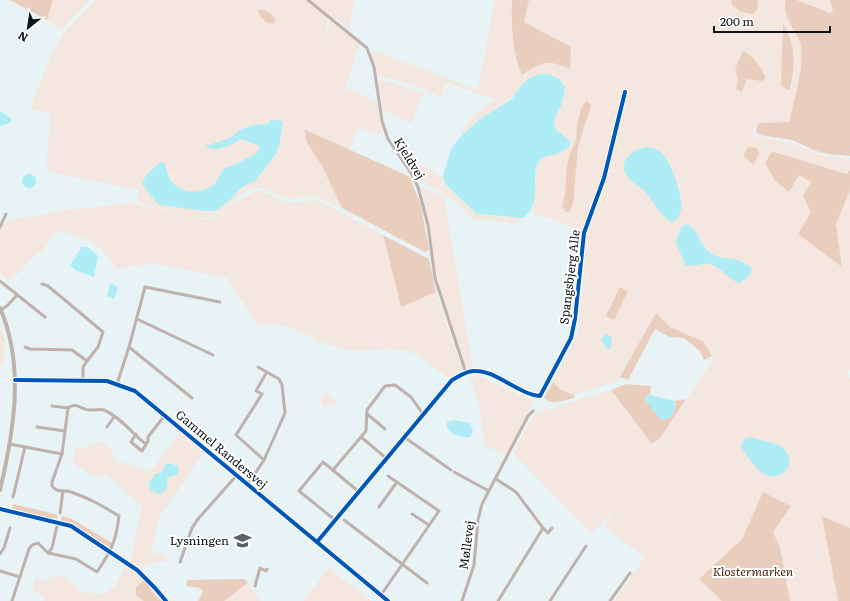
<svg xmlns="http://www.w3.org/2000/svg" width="850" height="601" font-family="Literata,serif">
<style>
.green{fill:#f4e7df;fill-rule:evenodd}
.forest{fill:#eacebd}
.water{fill:#afedf6}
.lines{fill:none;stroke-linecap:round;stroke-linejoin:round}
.minor{stroke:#bfb2ac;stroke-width:3}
.tertiary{stroke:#bfb2ac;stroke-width:4}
.cycleway-casing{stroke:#fff;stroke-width:6}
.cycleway{stroke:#0057b8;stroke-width:4}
.labels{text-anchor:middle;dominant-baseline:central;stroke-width:4;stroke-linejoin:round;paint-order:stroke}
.street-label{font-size:12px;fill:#0d1516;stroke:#fff}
.poi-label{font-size:12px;fill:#0d1516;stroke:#fff;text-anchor:end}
.park-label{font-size:12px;font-style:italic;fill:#4c250f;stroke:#fff}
</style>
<rect width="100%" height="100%" fill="#e8f3f5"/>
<g class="green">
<polygon points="53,0 90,0 62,30 47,20"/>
<path d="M96,0H355L349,29L329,14L324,36L326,37L330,20L361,45L353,56L356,58L345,88L377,102L383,134L380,135L361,128L357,131L349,150L304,129L307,143L322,166L342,208C332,204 318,194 307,195C301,196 296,200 290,199C274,197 264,181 247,191C236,198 218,215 206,218C193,220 155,206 141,203L138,199L139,190L48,172L46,168L51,115L30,108L50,58L64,32Z"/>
<path d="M495,0H512C511,26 512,51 522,75L539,64L554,63L570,69L571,47L524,22L529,0H786C781,15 795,29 800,43C806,59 794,101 790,119L789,122L755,124L753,137L789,142L820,155L850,159V170L847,174L774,152L789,191L799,175L811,182L842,267L836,224L850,191V369L847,374L850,379V601H614L645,557L604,527L616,506L607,518L592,534L513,453L535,413L611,390L654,447L638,472L713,360L704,342L670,327L656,313L618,381L574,395L561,390L552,381L578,334L587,237C577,228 547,215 534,215L531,209C543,189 523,156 556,154L565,135L557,129L554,125V119L560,108L567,80L565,87L561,80L522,84L512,99L479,120L463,134L460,133L474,116L494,99L447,83L440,97L425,89L381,76L377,74L371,52L372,50L478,90ZM783,24L795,53L790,89Z"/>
<polygon points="797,0 830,0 833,10 830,13"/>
<polygon points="381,80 424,93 411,123 382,110 378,84"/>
<polygon points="420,164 443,178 439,190 419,181 415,175"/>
<polygon points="444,179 446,185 477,214 523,218 513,224 491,220 473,220 456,201 439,192"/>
<polygon points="421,187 444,197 473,368 471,370 466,368 441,296"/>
<path d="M256,191L270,194L285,202L293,203L317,200L383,235L401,307L436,292L461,366V371L448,378C437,370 423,357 410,352C390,345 369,353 349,350C313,346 298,319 258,326L227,278L150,263L117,269C96,241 95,241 61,231H57L43,250L22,267L24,270L8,280L0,274V229L8,220L23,218L59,211L131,203L203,220L211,219L235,202Z"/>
<polygon points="0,325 5,339 4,365 0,363"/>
<polygon points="470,377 482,377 533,401 508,453 503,453 485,446 478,400"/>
<polygon points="324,391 328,391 330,399 335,399 336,403 323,407 320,399 325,397"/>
<path d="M180,432L204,452L158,519L152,552L167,557V561C158,563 144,562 140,572L155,586L167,601H45L42,595L32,591L36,578L47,581C58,572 72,577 77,590L100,595L115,586L128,561L130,562L142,507L106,474C92,480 85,469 73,464L76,448L83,449C96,436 112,443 115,460L150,472Z"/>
<polygon points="329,568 371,601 303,601"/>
<polygon points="248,584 261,601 224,601"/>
</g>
<g class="forest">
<polygon points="10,0 53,0 47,20"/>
<path d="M512,0H529L524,22L571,47L570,69C546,59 542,62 522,75C512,52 511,26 512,0Z"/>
<polygon points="731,0 758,0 757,10 753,14 741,12 732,5"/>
<path d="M786,0H797L830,13L833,10L830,0H850V156L827,154L816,151L792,140L759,135L756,132L757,125L760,123L789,122L790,119C794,101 806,59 800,43C795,29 781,15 786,0Z"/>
<path d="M259,9C267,10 275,14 275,22C267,26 262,19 258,12Z"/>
<path d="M783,23C797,50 795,60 790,89L788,90L781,85Z"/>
<path d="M743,51C752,55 763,69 766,78L762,81L747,79L742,92L736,89L738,79L735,69Z"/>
<path d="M586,101L591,105C590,113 586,120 584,127C581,134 582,140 578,146L573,204L569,212H566L562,206C568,189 564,171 570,154C571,149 575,145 576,139C577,128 578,110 586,101Z"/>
<polygon points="304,129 410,177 421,206 429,250 425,252 342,208 322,166 307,143"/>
<polygon points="748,147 757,148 759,153 754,165 743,156"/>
<polygon points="774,152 847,174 850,170 850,191 836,224 842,267 798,234 811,212 803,196 811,182 799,175 789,192 775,181 765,163 771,153"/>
<polygon points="383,235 429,259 436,292 401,307"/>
<polygon points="620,287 628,291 614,320 606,316"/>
<polygon points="656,313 670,327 704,342 712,356 704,360 700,351 684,338 670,337 655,329 628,380 620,377"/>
<path d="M553,382L561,390L574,395V398C564,400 552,406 544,398Z"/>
<polygon points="626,384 651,386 650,395 646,396 661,420 670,418 676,405 674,401 686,399 661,437 652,444 611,390"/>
<polygon points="763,492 791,506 773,532 780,548 790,601 722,601 699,579 742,539"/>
<polygon points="13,504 55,514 58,516 57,520 12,510"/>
<polygon points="62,516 72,519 112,543 110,548 72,524 61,520"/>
<polygon points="822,516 850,528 850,601 838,601"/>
<polygon points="244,579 248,583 224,601 198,601 203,591 200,588 187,586 187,580"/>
<path d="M144,581C152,586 150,595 164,601H144L136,595V587Z"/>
</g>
<g class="water">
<path d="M540,74C552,74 559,76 565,87C564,94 563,100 561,106C558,113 550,122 557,130C562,135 566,136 570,142V146C566,149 562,153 557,154C551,156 545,155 540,160C528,174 545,202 523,218L477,214L446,185L443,175L452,147L463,134L479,120L512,99L522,84L531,77Z"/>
<polygon points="0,111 8,116 12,120 10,123 0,126"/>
<path d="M271,119L282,121L283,124L279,146L276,154L256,180L241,188L229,201L215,211H205L160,205L155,201L142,184L146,175L162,161C168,166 166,175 171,181C181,194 199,195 213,185C217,182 220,174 223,169C236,165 246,159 258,152L260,146L240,139C232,146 215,153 205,146L230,138L240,130L252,125L268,124Z"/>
<path d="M646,147C653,148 658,149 663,154C671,163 684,198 681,210C680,214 678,218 675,221L672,222C661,217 654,202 647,194C641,187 633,184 628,177C616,162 633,149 646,147Z"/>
<circle cx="29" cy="181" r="7"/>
<path d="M685,224C698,227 699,244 709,252C723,263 737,253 752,269L750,275L740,283C728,280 722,268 710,264C702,262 694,268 685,265L676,242L680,229Z"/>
<polygon points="82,247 87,247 98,256 94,277 75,270 70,265"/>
<polygon points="110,283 118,287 114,299 107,296"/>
<polygon points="608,334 612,339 611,349 608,349 601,341 604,335"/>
<polygon points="650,395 674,401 675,410 670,418 661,420 645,400 646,396"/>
<path d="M453,420L470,423L473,431L470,437C461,438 453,435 447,428V422Z"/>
<path d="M749,437L780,445C784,449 788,453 789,458C792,471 777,480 766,475C755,470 748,456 741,447L744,439Z"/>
<path d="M168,463L178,466L179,472L176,475L167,478C168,487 168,490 160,494L153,492L149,487V483L155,474L161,473L165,465Z"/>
</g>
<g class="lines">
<g class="minor">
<polyline points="308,0 367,48 374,67 382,121 388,139 411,173 418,187 428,225 435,278 466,373"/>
<polyline points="0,227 6,214"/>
<polyline points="0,281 45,317"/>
<polyline points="42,284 48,286 103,332 98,347 87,361"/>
<polyline points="1,310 8,305 17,295"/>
<polyline points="137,319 213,355"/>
<polyline points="25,347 30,349 72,350 87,361 83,367 83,380"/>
<polyline points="129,347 192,398"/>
<polyline points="117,384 129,347 145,287 220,302"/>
<path d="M52,406L68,408C75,403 79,407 85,409C91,412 99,408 104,410C121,417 133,435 146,444"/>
<polyline points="367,414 385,429"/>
<polyline points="37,427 65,431"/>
<polyline points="107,427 114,417"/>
<polyline points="136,434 131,442 142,451 148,441 148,437 165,415"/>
<polyline points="361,437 386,458"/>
<polyline points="404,437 451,470"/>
<polyline points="9,444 62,454"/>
<polyline points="264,460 236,435 262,394 256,391 267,372"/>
<polyline points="333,470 366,431 367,410 385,386 395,385 411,397 423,414"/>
<polyline points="454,472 489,491"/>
<polyline points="496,479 516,492 543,528 498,601"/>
<polyline points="248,484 264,460 285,413 282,385 279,379 258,367"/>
<polyline points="13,497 25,447"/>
<polyline points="379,507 397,482"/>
<polyline points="60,513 63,491"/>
<polyline points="412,514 429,525"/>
<polyline points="335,520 299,491 323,462 358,491"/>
<polyline points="344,520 427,583"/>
<polyline points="543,528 548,533 552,528"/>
<path d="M317,542L452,380C458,377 466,371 473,371C495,369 517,394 540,396L571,338L575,319L584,233L604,178L625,92"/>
<polyline points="48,553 52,548 57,526"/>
<polyline points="0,554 4,548 10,528"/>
<polyline points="180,562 192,528 198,519 237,475"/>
<polyline points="0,571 20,577"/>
<polyline points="255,586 260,568 266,571 267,569"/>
<polyline points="381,595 439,511 388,476"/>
<path d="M12,601L29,549L32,545L38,543L48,553L76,559L97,572C111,551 116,542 119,516C101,505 91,499 71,492C64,490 57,493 52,486V482L62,454L68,408"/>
<polyline points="462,601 474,565 478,520 482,504 528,416 533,411"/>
<polyline points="550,601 586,546"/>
<polyline points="610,601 630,573"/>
</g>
<g class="tertiary">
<path d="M0,308C25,365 14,431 0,490"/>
<polyline points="15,380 107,381 135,391 388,601"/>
</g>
<defs>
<g id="cycleway">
<polyline points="15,380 107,381 135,391 388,601"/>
<polyline points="0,509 71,526 137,570 155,588 166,601"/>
<path d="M317,542L452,380C458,377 466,371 473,371C495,369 517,394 540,396L571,338L575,319L584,233L604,178L625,92"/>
</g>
</defs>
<use href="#cycleway" class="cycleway-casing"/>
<use href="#cycleway" class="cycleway"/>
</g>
<defs>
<symbol id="school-bare" viewBox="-9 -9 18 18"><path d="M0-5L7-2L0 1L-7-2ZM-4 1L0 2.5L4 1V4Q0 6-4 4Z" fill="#5a6364" stroke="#fff" stroke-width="2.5" paint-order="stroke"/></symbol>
</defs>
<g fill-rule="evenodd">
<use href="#school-bare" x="230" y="528" width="25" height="25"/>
</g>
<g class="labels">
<g class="street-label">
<text transform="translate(410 158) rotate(58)">Kjeldvej</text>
<text transform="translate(569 277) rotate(-83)">Spangsbjerg Alle</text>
<text transform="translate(222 449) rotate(40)">Gammel Randersvej</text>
<text transform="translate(466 545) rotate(-82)">Møllevej</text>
</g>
<g class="poi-label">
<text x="229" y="540">Lysningen</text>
</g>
<g class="park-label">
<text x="753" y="571">Klostermarken</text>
</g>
</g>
<g transform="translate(28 28) rotate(210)" stroke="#ffffff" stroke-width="3" paint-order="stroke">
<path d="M0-3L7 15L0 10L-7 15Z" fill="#0d1516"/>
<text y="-6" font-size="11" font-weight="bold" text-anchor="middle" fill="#0d1516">N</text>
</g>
<path d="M714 26v6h116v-6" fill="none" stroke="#0d1516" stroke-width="2"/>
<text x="720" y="26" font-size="12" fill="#0d1516" stroke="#ffffff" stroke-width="3" paint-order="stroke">200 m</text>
</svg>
